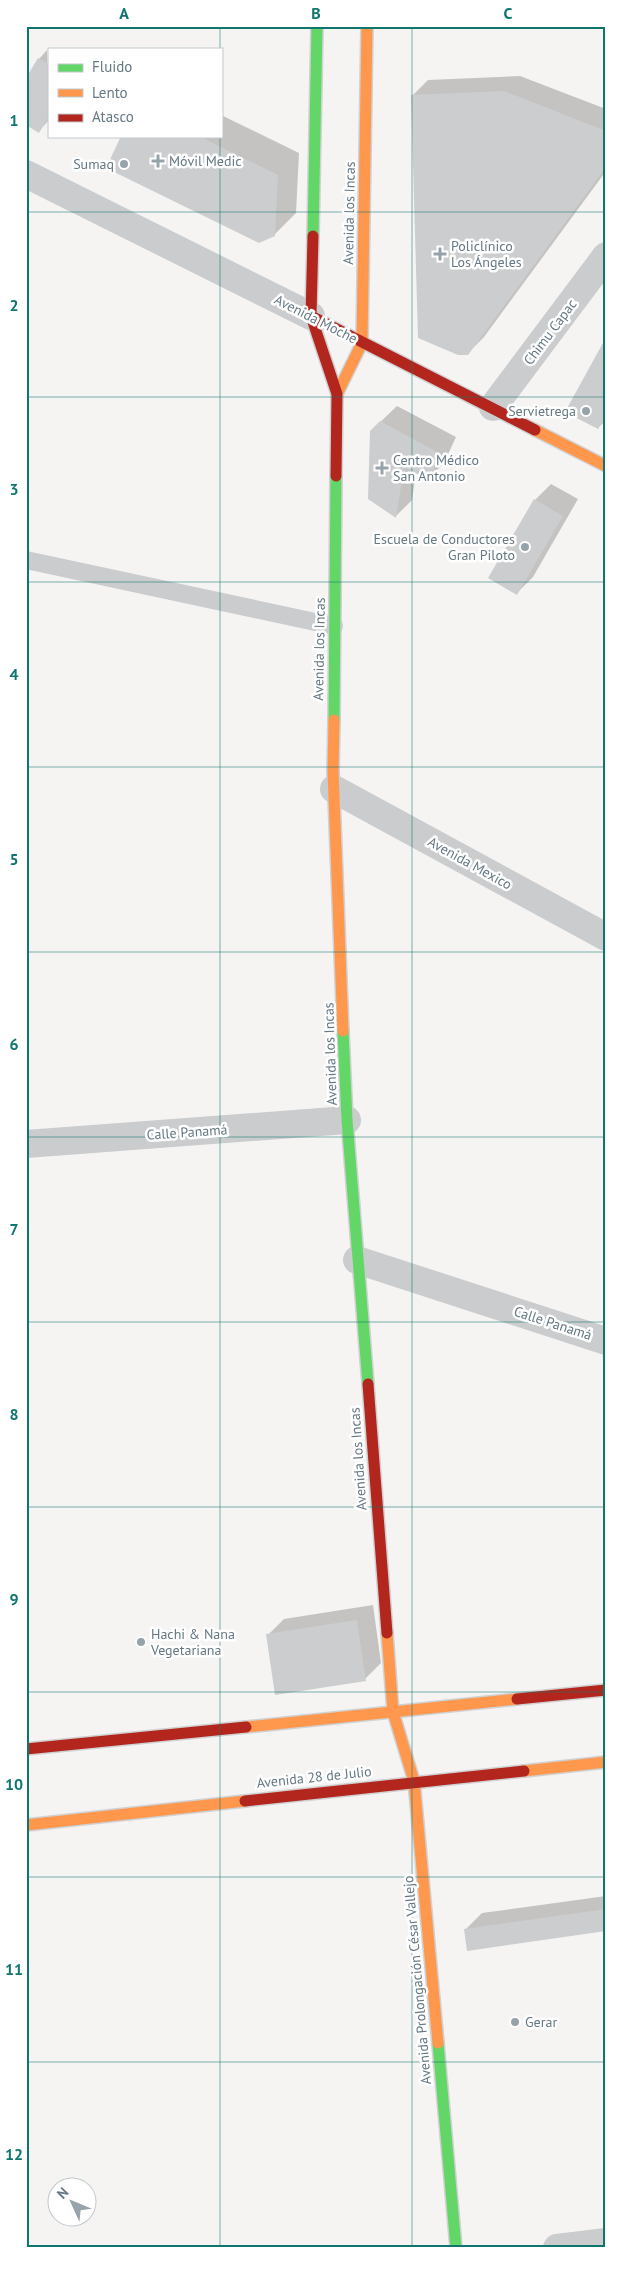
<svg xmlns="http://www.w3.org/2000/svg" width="632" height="2274" font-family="'PT Sans',sans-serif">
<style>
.shadow{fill:#0003}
.building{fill:#cccdce}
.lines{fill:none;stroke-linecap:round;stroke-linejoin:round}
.fast-casing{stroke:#d0d1d2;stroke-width:14}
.slow-casing{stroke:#d0d1d2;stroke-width:14}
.jam-casing{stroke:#d0d1d2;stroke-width:14}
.lane{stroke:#cacccd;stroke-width:18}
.street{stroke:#cacccd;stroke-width:28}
.fast{stroke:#63d668;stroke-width:11}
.slow{stroke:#ff974d;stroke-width:11}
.jam{stroke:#b3261e;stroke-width:11}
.grid{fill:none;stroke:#0f766e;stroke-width:1;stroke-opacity:0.55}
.poi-dot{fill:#97a3aa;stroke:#fff;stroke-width:2}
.labels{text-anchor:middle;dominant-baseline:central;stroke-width:5;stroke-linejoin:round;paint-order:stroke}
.poi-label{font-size:14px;fill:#657883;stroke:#fff;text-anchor:start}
.street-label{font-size:14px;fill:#657883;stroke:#fff}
.neatline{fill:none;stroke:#0f766e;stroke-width:2}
.grid-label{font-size:16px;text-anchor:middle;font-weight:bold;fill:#0f766e}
</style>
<rect width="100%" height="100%" fill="#f5f4f3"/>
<g class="shadow">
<polygon points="47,50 49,120 39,131 39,59"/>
<polygon points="520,76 606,109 606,171 484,337 468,353 412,96 428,80"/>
<polygon points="221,115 299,153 296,213 274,235 123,136 221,136"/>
<polygon points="606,341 606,420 598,428 605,342"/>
<polygon points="397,406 456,437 444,463 428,479 416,472 412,500 396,516 371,431"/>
<polygon points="551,484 578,499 533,577 517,593 535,500"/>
<polygon points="373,1605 381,1663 365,1679 268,1635 284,1619"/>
<polygon points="606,1896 606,1930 466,1929 482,1913"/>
</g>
<g class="building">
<polygon points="38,58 49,64 49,116 39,133 26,125 26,78"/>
<polygon points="504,91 606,131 606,167 468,355 458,355 418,338 411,95"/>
<polygon points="121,136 199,136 278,175 275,236 259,243 106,168"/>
<polygon points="604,341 606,342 606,415 598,429 565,412"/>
<polygon points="380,421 441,454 428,480 404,467 396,518 368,499 370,431"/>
<polygon points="534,499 563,516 517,595 488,578"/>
<polygon points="357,1620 366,1681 275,1695 266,1634"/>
<polygon points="606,1909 606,1931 467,1951 464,1929"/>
</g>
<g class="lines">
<defs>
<g id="fast">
<polyline points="313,236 317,26"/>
<polyline points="334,720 336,476"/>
<polyline points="343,1031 347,1120 368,1384"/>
<polyline points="438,2043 456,2248"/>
</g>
<g id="slow">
<polyline points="337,394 362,343 367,26"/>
<polyline points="535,430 606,466"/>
<polyline points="334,720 333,771 343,1031"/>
<polyline points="387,1633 393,1712 414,1781 438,2043"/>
<polyline points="246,1727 517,1699"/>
<polyline points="524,1771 606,1762"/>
<polyline points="26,1825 245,1801"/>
</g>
<g id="jam">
<polyline points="313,236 311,316 337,394 336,476"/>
<polyline points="311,316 535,430"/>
<polyline points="368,1384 387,1633"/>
<polyline points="517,1699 606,1690"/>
<polyline points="26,1749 246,1727"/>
<polyline points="245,1801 524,1771"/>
</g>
</defs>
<use href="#fast" class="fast-casing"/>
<use href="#slow" class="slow-casing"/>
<use href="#jam" class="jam-casing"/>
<polyline class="lane" points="26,560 334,626"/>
<g class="street">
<polyline points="26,174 311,316"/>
<polyline points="493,407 606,256"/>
<polyline points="334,789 606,937"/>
<polyline points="26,1144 347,1120"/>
<polyline points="357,1260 606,1341"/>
<polyline points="557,2248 606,2242"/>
</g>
<use href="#fast" class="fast"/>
<use href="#slow" class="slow"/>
<use href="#jam" class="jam"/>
</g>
<path class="grid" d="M220,26V49M412,26V2248M220,136V2248M26,212H606M26,397H606M26,582H606M26,767H606M26,952H606M26,1137H606M26,1322H606M26,1507H606M26,1692H606M26,1877H606M26,2062H606"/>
<g class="poi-dot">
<path d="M155.5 153.5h5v5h5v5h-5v5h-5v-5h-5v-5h5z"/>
<circle cx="124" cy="164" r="5"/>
<path d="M437.5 246.5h5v5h5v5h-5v5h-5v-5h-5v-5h5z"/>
<circle cx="586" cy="411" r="5"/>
<path d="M379.5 460.5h5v5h5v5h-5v5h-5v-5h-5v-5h5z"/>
<circle cx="525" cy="547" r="5"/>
<circle cx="141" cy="1642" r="5"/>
<circle cx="515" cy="2022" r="5"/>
</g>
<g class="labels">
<g class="poi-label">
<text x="169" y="161">Móvil Medic</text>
<text x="114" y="164" text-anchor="end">Sumaq</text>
<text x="451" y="246">Policlínico<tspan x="451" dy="16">Los Ángeles</tspan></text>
<text x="576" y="411" text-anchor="end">Servietrega</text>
<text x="393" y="460">Centro Médico<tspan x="393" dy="16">San Antonio</tspan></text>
<text x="515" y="539" text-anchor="end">Escuela de Conductores<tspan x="515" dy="16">Gran Piloto</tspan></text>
<text x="151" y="1634">Hachi &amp; Nana<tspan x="151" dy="16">Vegetariana</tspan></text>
<text x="525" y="2022">Gerar</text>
</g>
<g class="street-label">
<text transform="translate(349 213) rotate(-89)">Avenida los Incas</text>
<text transform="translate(316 319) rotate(27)">Avenida Moche</text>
<text transform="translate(550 332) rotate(-53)">Chimu Capac</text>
<text transform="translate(319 649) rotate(-89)">Avenida los Incas</text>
<text transform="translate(470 863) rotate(29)">Avenida Mexico</text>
<text transform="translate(330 1054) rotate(-92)">Avenida los Incas</text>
<text transform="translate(187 1132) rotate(-4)">Calle Panamá</text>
<text transform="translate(553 1323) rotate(18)">Calle Panamá</text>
<text transform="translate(358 1459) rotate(-94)">Avenida los Incas</text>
<text transform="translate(314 1777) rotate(-6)">Avenida 28 de Julio</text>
<text transform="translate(417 1980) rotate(-95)">Avenida Prolongación César Vallejo</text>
</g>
</g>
<rect width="632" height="2274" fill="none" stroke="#ffffff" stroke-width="55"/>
<rect x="48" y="48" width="175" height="90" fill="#ffffff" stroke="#c1c9cd"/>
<rect x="58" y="64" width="25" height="8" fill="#63d668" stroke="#c1c9cd"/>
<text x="92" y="72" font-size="15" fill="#657883">Fluido</text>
<rect x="58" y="89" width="25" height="8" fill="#ff974d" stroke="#c1c9cd"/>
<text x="92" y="98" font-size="15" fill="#657883">Lento</text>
<rect x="58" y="114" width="25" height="8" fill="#b3261e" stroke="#c1c9cd"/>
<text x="92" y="122" font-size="15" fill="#657883">Atasco</text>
<g transform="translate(72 2202) rotate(314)"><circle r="24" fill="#ffffff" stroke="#c1c9cd"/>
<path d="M0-4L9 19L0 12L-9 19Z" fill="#97a3aa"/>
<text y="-8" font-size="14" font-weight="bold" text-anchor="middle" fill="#657883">N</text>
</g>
<rect x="28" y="28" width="576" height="2218" class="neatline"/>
<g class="grid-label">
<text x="124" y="19">A</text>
<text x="316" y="19">B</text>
<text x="508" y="19">C</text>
<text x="14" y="126">1</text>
<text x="14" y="311">2</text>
<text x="14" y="495">3</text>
<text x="14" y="680">4</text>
<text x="14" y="865">5</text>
<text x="14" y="1050">6</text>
<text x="14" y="1235">7</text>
<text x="14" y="1420">8</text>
<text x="14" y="1605">9</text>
<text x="14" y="1790">10</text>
<text x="14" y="1975">11</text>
<text x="14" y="2160">12</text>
</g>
</svg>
